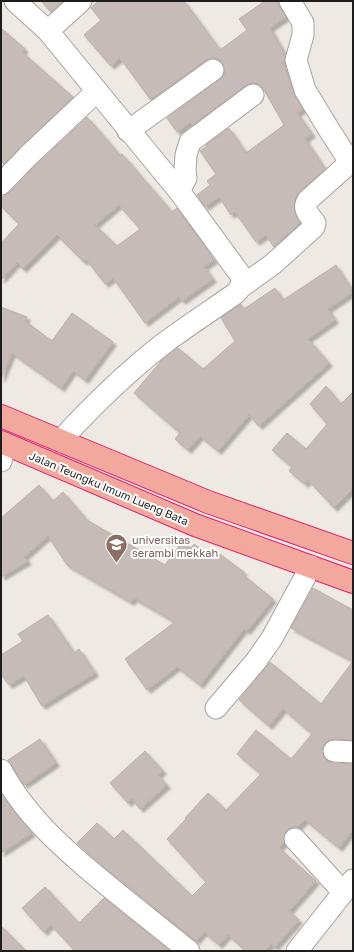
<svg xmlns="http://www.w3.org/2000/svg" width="354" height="952" font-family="'Golos Text',sans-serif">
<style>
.building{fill:#c6bbb6;stroke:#c0aea4;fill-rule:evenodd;filter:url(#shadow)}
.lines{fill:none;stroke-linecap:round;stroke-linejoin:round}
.minor-casing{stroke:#a4a4a4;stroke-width:23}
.trunk-casing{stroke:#dc1f71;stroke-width:24}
.minor{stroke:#fff;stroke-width:21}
.trunk{stroke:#f3a89d;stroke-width:22}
.labels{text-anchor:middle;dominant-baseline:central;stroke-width:4;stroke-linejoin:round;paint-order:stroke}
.street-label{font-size:11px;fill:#1d1d1d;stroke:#fff}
.education-label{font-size:11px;fill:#785e54;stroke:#fff;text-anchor:start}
</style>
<defs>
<filter id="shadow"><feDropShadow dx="3.5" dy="3.5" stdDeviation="1" flood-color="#0004"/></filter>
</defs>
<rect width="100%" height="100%" fill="#eee9e2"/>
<g class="building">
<polygon points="41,1 63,1 51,12"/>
<polygon points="98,1 184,1 220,50 247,30 239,19 265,1 278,1 280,7 286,17 270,28 285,54 284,62 282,63 286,69 294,94 303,109 297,113 312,134 305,139 325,169 297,194 295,201 294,207 296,216 300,223 274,247 266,235 256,242 235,212 231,215 219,197 205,207 197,195 210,185 207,181 216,174 200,151 207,146 206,145 229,128 246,153 284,125 263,88 257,84 251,83 246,85 192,125 190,122 177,132 167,118 220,79 224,75 225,69 223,63 218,59 212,58 206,60 153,98 152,97 150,99 120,58 111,66 84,35 101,20 91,8"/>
<polygon points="1,28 25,49 22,52 73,97 4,164 1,161"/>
<path d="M87,117L120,155L122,154L172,212L177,208L214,260L204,267L213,279L182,301L179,297L145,323L113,278L105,284L86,259L84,262L57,235L23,269L17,263L1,280V243L19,224L1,206V198L10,192L36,165ZM119,205L140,229L117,246L95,225Z"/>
<polygon points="336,265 353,292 328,309 335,320 308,339 329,363 259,426 249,415 218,451 200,436 188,450 175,439 180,433 134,393 162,360 178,348 203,369 235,341 221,318 241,304 244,309 275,288 283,300"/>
<polygon points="1,307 27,317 25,321 52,341 72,313 113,342 85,380 73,371 61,388 12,353 1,379"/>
<polygon points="326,386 341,404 353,392 353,489 334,508 308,480 305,484 289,471 292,467 272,450 287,433 306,449 327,424 310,404"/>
<polygon points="39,485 53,501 63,492 87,520 165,565 182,542 191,548 194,544 210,556 214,550 244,572 242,574 273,599 247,631 244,629 200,685 177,667 147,690 125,659 175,622 134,598 131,602 67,565 48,536 24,557 28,561 1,577 1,518"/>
<polygon points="313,588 353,610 353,740 335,739 329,740 324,744 322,751 324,757 328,761 333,763 353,764 353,830 339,848 305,820 298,827 292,827 287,830 284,836 284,843 279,848 316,881 289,911 299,920 275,947 271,944 265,951 246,951 228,935 219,945 204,932 196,941 109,871 77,843 97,823 114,839 123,830 192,896 206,882 167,839 186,819 185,818 208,793 226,810 261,774 237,754 256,730 291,759 312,734 283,709 269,726 239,700 270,662 321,704 353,661 291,628"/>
<polygon points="48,615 74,653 79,649 95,673 42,706 24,676 9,685 1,674 1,655 23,641 18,634"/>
<polygon points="40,739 56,763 24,785 8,760"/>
<polygon points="145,751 163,771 158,775 167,785 140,809 132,799 128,803 110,783"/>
<polygon points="1,793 20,819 32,833 1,853"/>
<polygon points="45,887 79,923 104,898 170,951 75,951 51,925 44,932 22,908"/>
<polygon points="1,926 26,951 1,951"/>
</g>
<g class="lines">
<defs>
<g id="minor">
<path d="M15,1L48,31L97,91L179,191L242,277C242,284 241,287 236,293C212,310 187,326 163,344C126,373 93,405 61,440"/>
<polyline points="48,31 81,1"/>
<polyline points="128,131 213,70"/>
<polyline points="1,184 28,156 97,91"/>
<polyline points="179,191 186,178 185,171 186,155 190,142 253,95"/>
<path d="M241,287L273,264L314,227L315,223C309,215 302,209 308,200L344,168L348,159L328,128L305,90L296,60L303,35V23L290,1"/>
<polyline points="1,461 6,444"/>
<polyline points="216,708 256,661 272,638 311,566"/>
<polyline points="334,751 353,752"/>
<path d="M1,770C23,811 55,841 89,870C122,898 156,924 189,951"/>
<polyline points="295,839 343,892"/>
<polyline points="297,951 353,880"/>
</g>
<g id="trunk">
<polyline points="1,416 208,502 353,553"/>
<polyline points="1,442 195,525 353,582"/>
</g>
</defs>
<use href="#minor" class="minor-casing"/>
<use href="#trunk" class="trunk-casing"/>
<use href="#minor" class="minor"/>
<use href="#trunk" class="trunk"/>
</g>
<defs>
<symbol id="university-pin" viewBox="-11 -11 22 30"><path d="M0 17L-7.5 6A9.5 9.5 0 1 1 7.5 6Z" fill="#8d6e63" stroke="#fff"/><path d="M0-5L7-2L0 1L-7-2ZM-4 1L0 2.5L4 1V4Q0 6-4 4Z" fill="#fff"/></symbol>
</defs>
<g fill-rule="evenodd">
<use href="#university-pin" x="104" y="532" width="25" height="34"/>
</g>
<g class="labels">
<g class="street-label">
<text transform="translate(109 488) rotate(23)">Jalan Teungku Imum Lueng Bata</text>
</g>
<g class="education-label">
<text x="132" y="539">universitas<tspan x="132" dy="13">serambi mekkah</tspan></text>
</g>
</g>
<rect width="354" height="952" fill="none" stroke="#1d1d1d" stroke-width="4"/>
</svg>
